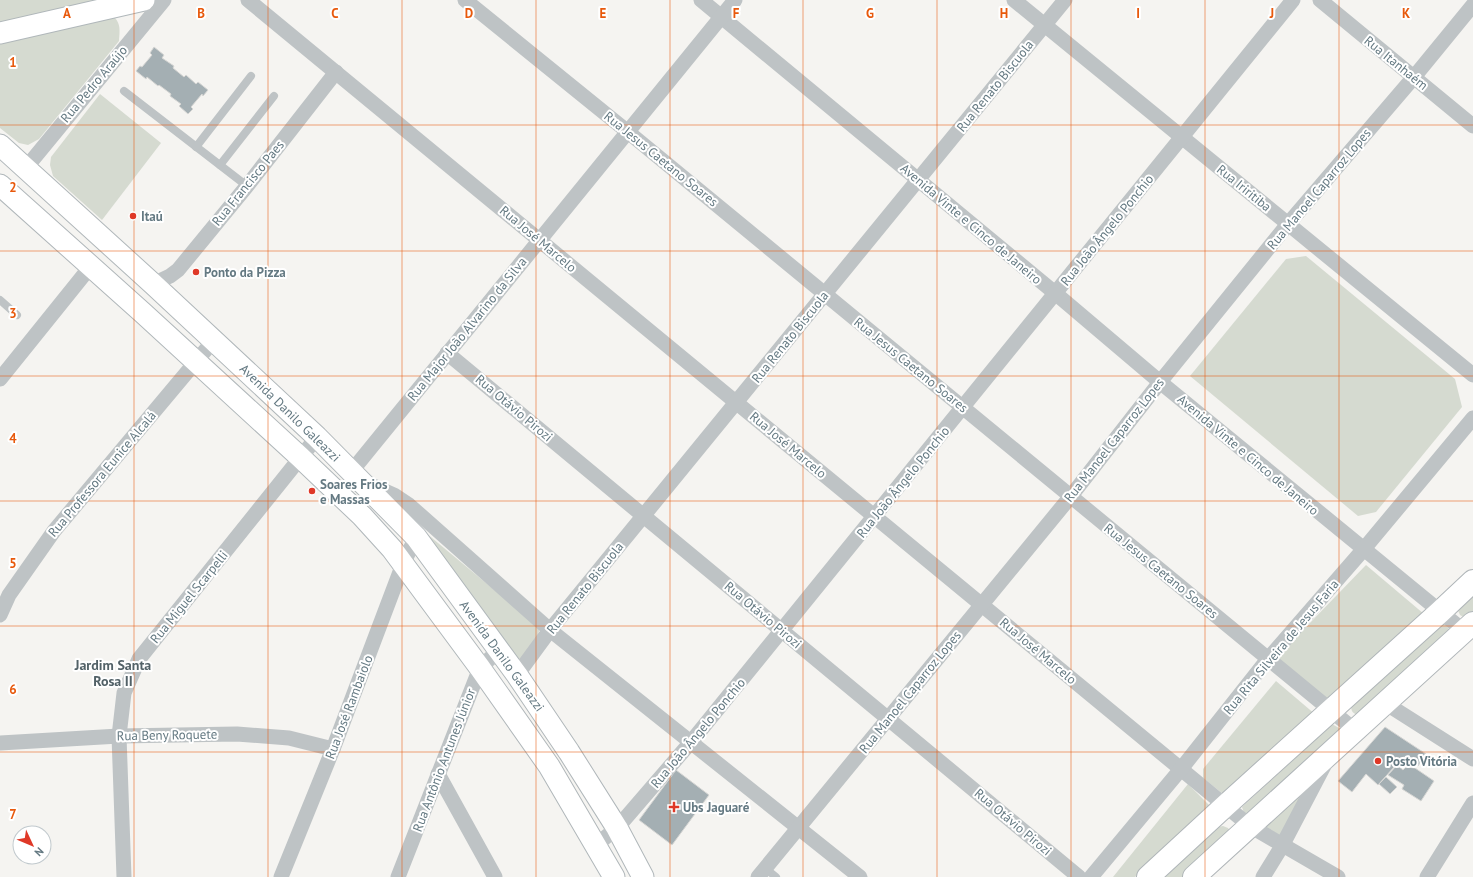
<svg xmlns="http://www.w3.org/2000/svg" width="1473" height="877" font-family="'PT Sans',sans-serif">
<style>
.green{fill:#d5dad0}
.building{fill:#a4afb3;stroke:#d6d6d4}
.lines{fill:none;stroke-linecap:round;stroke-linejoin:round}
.secondary-casing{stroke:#b0b7ba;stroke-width:23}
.primary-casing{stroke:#afb5b8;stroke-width:24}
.service{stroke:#bec3c5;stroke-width:8}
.minor{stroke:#bec3c5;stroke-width:15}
.secondary{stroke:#fff;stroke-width:21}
.primary{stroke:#fff;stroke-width:22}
.grid{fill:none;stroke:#e8590c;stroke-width:1;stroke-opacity:0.55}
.poi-dot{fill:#df3827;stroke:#fff;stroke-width:1.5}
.labels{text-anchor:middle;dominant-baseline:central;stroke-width:4;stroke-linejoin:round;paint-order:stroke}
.street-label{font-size:13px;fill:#647982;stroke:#fff}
.poi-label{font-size:13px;font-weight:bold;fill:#647982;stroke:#fff;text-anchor:start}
.neighbourhood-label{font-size:14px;font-weight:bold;fill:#526167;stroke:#fff}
.grid-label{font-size:13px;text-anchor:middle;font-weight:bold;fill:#e8590c;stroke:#fff;stroke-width:4;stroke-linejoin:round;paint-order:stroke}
</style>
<rect width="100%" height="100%" fill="#f5f4f1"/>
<g class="green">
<polygon points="0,0 98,0 0,23"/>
<path d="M111,14C121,22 120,29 119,41L39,139L28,145L19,143L0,128V40Z"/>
<polygon points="100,94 161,143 102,220 53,176 50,165 51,157"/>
<polygon points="1306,256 1455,379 1462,407 1376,512 1358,516 1190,376 1286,259"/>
<polygon points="426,533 540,628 537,638 522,661 514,659 421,535"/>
<polygon points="1366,565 1424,614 1330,702 1277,657"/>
<polygon points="1473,593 1473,614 1465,618 1460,615 1457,608"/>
<path d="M1445,624L1449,629V637L1358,715C1352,713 1351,711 1351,704L1438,626Z"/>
<polygon points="1276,681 1316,715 1227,797 1203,778 1203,769"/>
<polygon points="1332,724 1339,728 1344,734 1253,816 1244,813 1242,807"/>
<polygon points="1188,784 1211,807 1135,877 1113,877"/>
<polygon points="1298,787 1307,797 1283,837 1257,823"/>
<polygon points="1223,826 1228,828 1231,833 1188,877 1164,877 1218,827"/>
</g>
<g class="building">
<polygon points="154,47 164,55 162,58 174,66 173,68 184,77 186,75 196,84 198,82 208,90 203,96 202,94 191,107 193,109 188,114 179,106 181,104 170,96 171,94 159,85 158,86 147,77 146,79 136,71 140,66 142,67 152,55 150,53"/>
<polygon points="1385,727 1426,754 1418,766 1403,757 1378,785 1366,774 1352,792 1338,781"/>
<polygon points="1397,765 1403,770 1406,767 1415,768 1434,781 1421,801 1402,789 1404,785 1388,775"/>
<polygon points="676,770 709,795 672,845 639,820"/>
<polygon points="1386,777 1397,787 1390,794 1379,784"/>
</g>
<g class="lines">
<defs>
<g id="secondary">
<polyline points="0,33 144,0"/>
<polyline points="0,145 153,284 317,437 416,537 517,675 569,752 617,828 643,877"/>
<polyline points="0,185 143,313 300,457 362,516 392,549 480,668 549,766 614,877"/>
</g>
<g id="primary">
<polyline points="1148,877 1225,806 1440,612 1473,581"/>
<polyline points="1194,877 1473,623"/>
</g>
</defs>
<use href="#secondary" class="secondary-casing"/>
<use href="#primary" class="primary-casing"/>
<g class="service">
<polyline points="124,91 247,186"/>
<polyline points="196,147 251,76"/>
<polyline points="220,165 274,96"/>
<polyline points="0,300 17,315"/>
<polyline points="765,868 776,877"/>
</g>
<g class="minor">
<polyline points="248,0 1250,826 1338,877"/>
<polyline points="465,0 628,132 1356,731"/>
<polyline points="701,0 1055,293 1160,382 1464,631"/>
<polyline points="1014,0 1473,375"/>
<polyline points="1320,0 1473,126"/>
<polyline points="25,169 164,0"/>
<polyline points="153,284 170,276 178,270 247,186 336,72"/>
<polyline points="447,353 1079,877"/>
<polyline points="0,379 91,266"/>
<polyline points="351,472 735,0"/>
<polyline points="367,483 394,495 409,505 550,630 860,877"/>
<polyline points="0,615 9,595 54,531 214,340"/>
<polyline points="517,675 550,630 1065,0"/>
<polyline points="1385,703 1473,759"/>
<polyline points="0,743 119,736 237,734 289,738 333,749"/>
<polyline points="438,774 495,877"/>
<polyline points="596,845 617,828 691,742 1293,0"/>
<polyline points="124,877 119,736 124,693 139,659 317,437"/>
<polyline points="281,877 333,749 403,564 416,537"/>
<polyline points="398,877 480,668 499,650"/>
<polyline points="758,877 1071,496 1160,382 1288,224 1414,77 1473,5"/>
<polyline points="1091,877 1181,769 1268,659 1363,550 1473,418"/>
<polyline points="1263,877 1282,846 1326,762"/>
<polyline points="1427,877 1473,803"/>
</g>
<use href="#secondary" class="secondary"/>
<use href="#primary" class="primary"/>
</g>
<path class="grid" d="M134,0V877M268,0V877M402,0V877M536,0V877M670,0V877M803,0V877M937,0V877M1071,0V877M1205,0V877M1339,0V877M0,125H1473M0,251H1473M0,376H1473M0,501H1473M0,626H1473M0,752H1473"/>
<g class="poi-dot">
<circle cx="133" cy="216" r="4"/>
<circle cx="196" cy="272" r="4"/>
<circle cx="312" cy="491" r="4"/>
<circle cx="1378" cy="761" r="4"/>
<path d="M672 801h4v4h4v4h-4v4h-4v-4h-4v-4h4z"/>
</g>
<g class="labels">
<g class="street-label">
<text transform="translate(1396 63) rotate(39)">Rua Itanhaém</text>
<text transform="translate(94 84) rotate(-50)">Rua Pedro Araújo</text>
<text transform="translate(995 86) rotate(-51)">Rua Renato Biscuola</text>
<text transform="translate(661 159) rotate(39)">Rua Jesus Caetano Soares</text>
<text transform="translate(248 183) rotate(-51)">Rua Francisco Paes</text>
<text transform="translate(1244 188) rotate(39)">Rua Iriritiba</text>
<text transform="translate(1319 189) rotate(-50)">Rua Manoel Caparroz Lopes</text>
<text transform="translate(971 224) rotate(40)">Avenida Vinte e Cinco de Janeiro</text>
<text transform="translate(1107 230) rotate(-51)">Rua João Ângelo Ponchio</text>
<text transform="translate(538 239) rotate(40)">Rua José Marcelo</text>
<text transform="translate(467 329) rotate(-51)">Rua Major João Alvarino da Silva</text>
<text transform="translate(790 337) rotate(-51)">Rua Renato Biscuola</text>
<text transform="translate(911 365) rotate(39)">Rua Jesus Caetano Soares</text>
<text transform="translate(514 408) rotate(40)">Rua Otávio Pirozi</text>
<text transform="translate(290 413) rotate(44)">Avenida Danilo Galeazzi</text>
<text transform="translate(1114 440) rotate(-52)">Rua Manoel Caparroz Lopes</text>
<text transform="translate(788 445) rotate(40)">Rua José Marcelo</text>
<text transform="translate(1248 455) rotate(40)">Avenida Vinte e Cinco de Janeiro</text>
<text transform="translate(102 474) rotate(-50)">Rua Professora Eunice Alcalá</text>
<text transform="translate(903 482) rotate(-51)">Rua João Ângelo Ponchio</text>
<text transform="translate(1161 571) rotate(39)">Rua Jesus Caetano Soares</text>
<text transform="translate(585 588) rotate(-51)">Rua Renato Biscuola</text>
<text transform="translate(189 597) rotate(-51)">Rua Miguel Scarpelli</text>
<text transform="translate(763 615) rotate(40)">Rua Otávio Pirozi</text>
<text transform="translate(1281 647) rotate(-50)">Rua Rita Silveira de Jesus Faria</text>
<text transform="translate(1038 651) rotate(40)">Rua José Marcelo</text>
<text transform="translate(502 656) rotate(54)">Avenida Danilo Galeazzi</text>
<text transform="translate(910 692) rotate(-51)">Rua Manoel Caparroz Lopes</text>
<text transform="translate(349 707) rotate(-69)">Rua José Rambaiolo</text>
<text transform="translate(698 733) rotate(-50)">Rua João Ângelo Ponchio</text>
<text transform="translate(167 735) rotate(-1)">Rua Beny Roquete</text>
<text transform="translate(444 760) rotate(-69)">Rua Antônio Antunes Júnior</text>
<text transform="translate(1013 822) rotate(40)">Rua Otávio Pirozi</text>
</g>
<g class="poi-label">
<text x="141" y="216">Itaú</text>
<text x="204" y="272">Ponto da Pizza</text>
<text x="320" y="484">Soares Frios<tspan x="320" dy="15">e Massas</tspan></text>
<text x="1386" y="761">Posto Vitória</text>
<text x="683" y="807">Ubs Jaguaré</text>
</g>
<g class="neighbourhood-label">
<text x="113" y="665">Jardim Santa<tspan x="113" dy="16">Rosa II</tspan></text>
</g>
</g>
<g class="grid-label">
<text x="67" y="18">A</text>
<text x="201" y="18">B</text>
<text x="335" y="18">C</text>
<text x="469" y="18">D</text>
<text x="603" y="18">E</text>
<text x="736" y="18">F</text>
<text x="870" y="18">G</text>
<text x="1004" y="18">H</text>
<text x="1138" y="18">I</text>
<text x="1272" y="18">J</text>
<text x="1406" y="18">K</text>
<text x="13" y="67">1</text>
<text x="13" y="192">2</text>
<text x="13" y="318">3</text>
<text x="13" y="443">4</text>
<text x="13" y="568">5</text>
<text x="13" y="694">6</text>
<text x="13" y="819">7</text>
</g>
<g transform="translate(32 845) rotate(134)"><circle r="19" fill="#ffffff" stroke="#c1c9cd"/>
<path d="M0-3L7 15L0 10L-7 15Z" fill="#df3827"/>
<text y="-6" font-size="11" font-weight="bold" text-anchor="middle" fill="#647982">N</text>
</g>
</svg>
